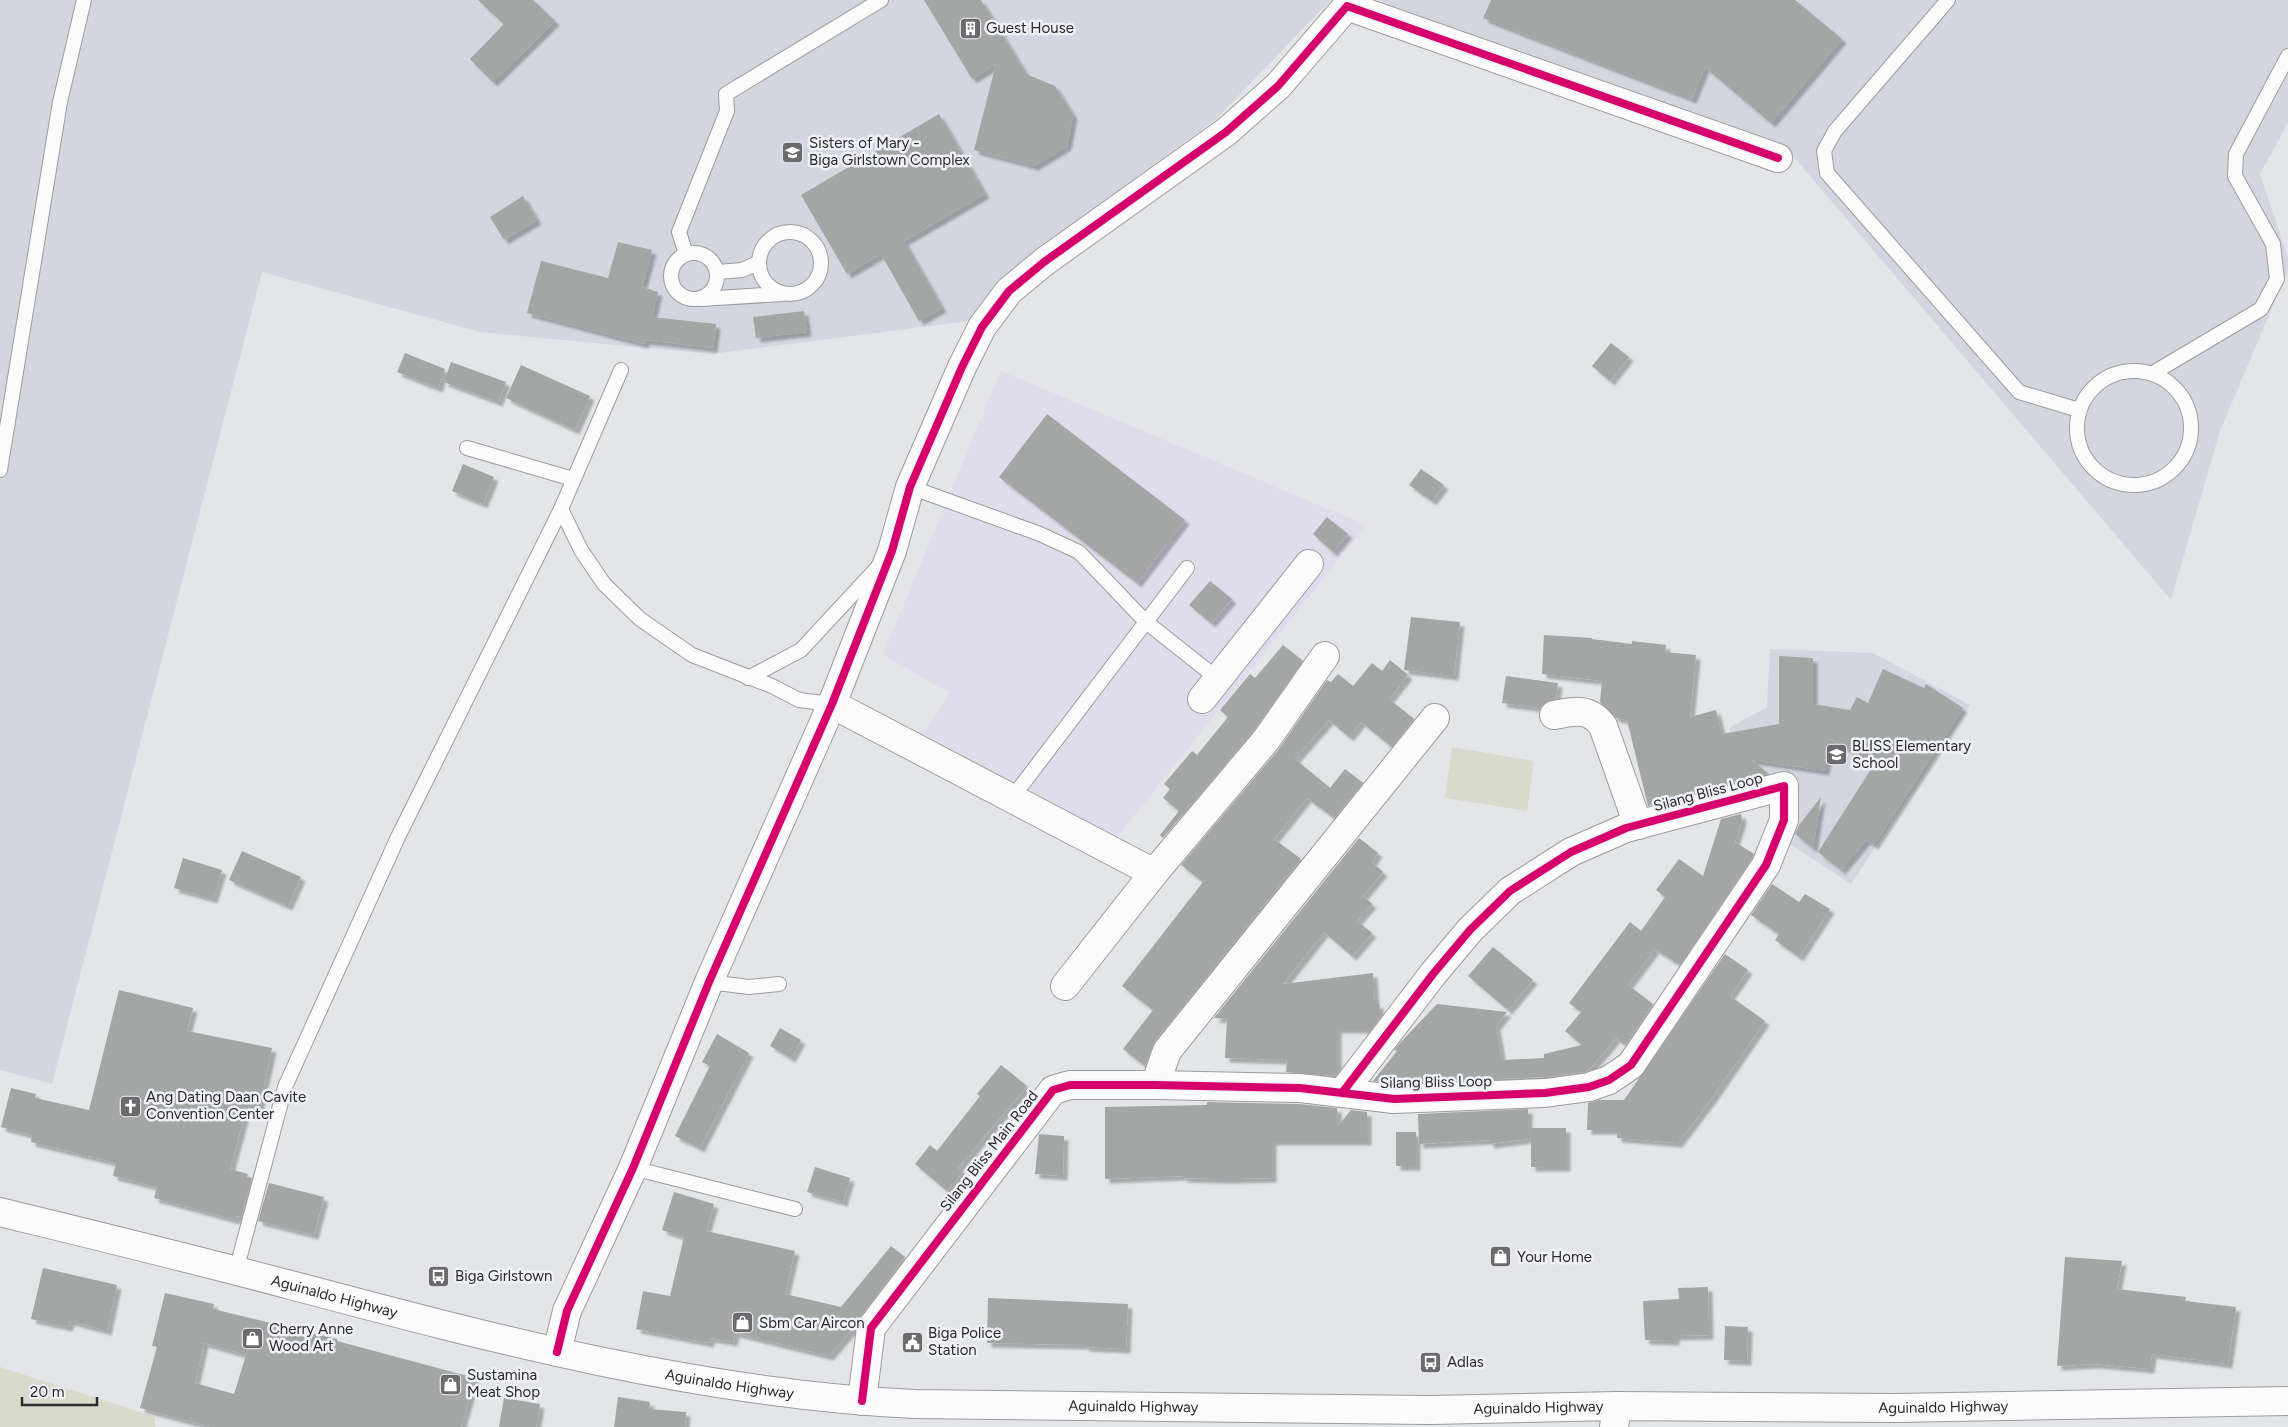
<svg xmlns="http://www.w3.org/2000/svg" width="2288" height="1427" font-family="Figtree,sans-serif">
<style>
.built{fill:#d3d6de}
.medical{fill:#dfddeb}
.green{fill:#d8dacc}
.building{fill:#a4a5a5;fill-rule:evenodd;filter:url(#shadow)}
.lines{fill:none;stroke-linecap:round;stroke-linejoin:round}
.lane-casing{stroke:#9b9c9e;stroke-width:16}
.street-casing{stroke:#9b9c9e;stroke-width:30}
.primary-casing{stroke:#9b9c9e;stroke-width:30}
.lane{stroke:#fbfbfc;stroke-width:14}
.street{stroke:#fbfbfc;stroke-width:28}
.primary{stroke:#fbfbfc;stroke-width:28}
.cycleway-casing{stroke:#f0f1f6;stroke-width:11}
.cycleway{stroke:#d6006c;stroke-width:8}
.labels{text-anchor:middle;dominant-baseline:central;stroke-width:5;stroke-linejoin:round;paint-order:stroke}
.poi-label{font-size:15px;fill:#2a2a2c;stroke:#f0f1f6;text-anchor:start}
.street-label{font-size:15px;fill:#2a2a2c;stroke:#f0f1f6}
</style>
<defs>
<filter id="shadow"><feDropShadow dx="4.5" dy="4.5" stdDeviation="1" flood-color="#0004"/></filter>
</defs>
<rect width="100%" height="100%" fill="#e3e5e8"/>
<g class="built">
<polygon points="0,0 1330,0 1330,1 1215,120 1039,249 999,282 969,321 711,354 480,332 262,272 52,1084 0,1070"/>
<polygon points="1382,0 2288,0 2288,123 2260,174 2288,257 2288,270 2220,431 2171,600 1787,149 1384,11"/>
<polygon points="1770,649 1873,653 1970,705 1851,884 1787,842 1789,781 1743,786 1729,728 1767,707"/>
</g>
<polygon class="medical" points="1001,371 1366,525 1116,839 923,734 950,693 883,655"/>
<g class="green">
<polygon points="1452,747 1534,761 1527,811 1445,798"/>
<polygon points="0,1367 155,1417 155,1427 0,1427"/>
</g>
<g class="building">
<polygon points="478,0 533,0 555,21 493,82 470,59 504,24"/>
<polygon points="924,0 981,0 1026,74 1055,86 1073,115 1067,146 1034,166 974,150 996,64 972,79"/>
<polygon points="1491,0 1795,0 1842,39 1771,123 1705,67 1692,99 1483,18"/>
<polygon points="939,114 985,194 904,241 942,308 919,321 881,254 847,274 801,195"/>
<polygon points="523,196 537,220 504,240 490,217"/>
<polygon points="618,242 652,250 642,287 658,292 652,317 716,324 713,348 645,340 644,344 527,313 541,261 608,278"/>
<polygon points="804,311 807,332 756,338 753,317"/>
<polygon points="1611,343 1629,357 1610,381 1592,366"/>
<polygon points="405,353 445,369 438,388 397,372"/>
<polygon points="451,362 506,382 498,402 444,382"/>
<polygon points="521,365 590,396 575,430 506,398"/>
<polygon points="1047,414 1185,520 1137,583 999,477"/>
<polygon points="463,464 494,477 483,504 452,491"/>
<polygon points="1421,469 1444,485 1432,501 1409,485"/>
<polygon points="1327,517 1348,534 1333,552 1313,534"/>
<polygon points="1210,581 1232,599 1211,623 1189,605"/>
<polygon points="1411,617 1460,622 1454,676 1404,670"/>
<polygon points="1544,635 1592,638 1592,639 1632,644 1632,641 1666,645 1665,652 1696,655 1690,717 1716,710 1722,734 1779,724 1779,656 1813,658 1813,704 1850,710 1857,697 1868,703 1883,669 1924,688 1926,684 1963,708 1874,845 1866,840 1841,870 1818,852 1875,763 1830,740 1825,771 1752,760 1769,774 1733,780 1734,783 1648,806 1627,720 1616,718 1600,702 1602,681 1542,674"/>
<polygon points="1283,645 1303,661 1254,730 1163,838 1160,835 1179,811 1163,798 1170,789 1164,784 1192,751 1197,755 1228,717 1220,710 1250,674 1255,678"/>
<polygon points="1390,660 1408,675 1389,699 1414,719 1392,747 1361,722 1349,737 1329,720 1295,759 1330,788 1345,769 1363,783 1334,818 1307,798 1274,839 1301,859 1155,1041 1145,1066 1123,1049 1153,1010 1122,986 1203,882 1181,865 1278,750 1327,680 1331,682 1338,674 1353,686 1372,663 1382,671"/>
<polygon points="1506,676 1558,683 1556,699 1544,703 1540,708 1502,703"/>
<polygon points="1821,797 1813,848 1795,834 1799,825"/>
<polygon points="1741,814 1742,820 1735,842 1754,854 1752,858 1680,965 1655,949 1628,985 1653,1004 1625,1045 1616,1038 1589,1070 1585,1072 1544,1077 1395,1083 1373,1081 1397,1051 1394,1050 1399,1044 1437,1004 1507,1012 1496,1026 1502,1060 1544,1058 1544,1054 1582,1045 1565,1031 1581,1012 1569,1003 1630,922 1641,931 1665,897 1656,890 1679,859 1703,876 1721,819"/>
<polygon points="1359,838 1378,853 1372,862 1383,872 1363,896 1372,904 1357,921 1372,933 1352,956 1324,932 1283,984 1373,973 1375,1004 1379,1004 1379,1019 1371,1029 1337,1029 1337,1074 1335,1076 1286,1072 1287,1060 1225,1058 1227,1019 1214,1018"/>
<polygon points="242,851 301,877 288,906 229,880"/>
<polygon points="183,858 222,870 213,899 174,888"/>
<polygon points="1772,884 1799,902 1805,894 1830,909 1799,957 1775,940 1779,934 1751,915"/>
<polygon points="1493,947 1533,980 1508,1010 1468,976"/>
<polygon points="1725,954 1748,970 1730,996 1765,1021 1712,1098 1678,1143 1617,1138 1617,1130 1587,1130 1588,1103 1599,1100 1624,1100"/>
<polygon points="119,990 193,1008 187,1031 272,1048 258,1113 246,1110 230,1169 248,1174 247,1177 252,1178 241,1217 237,1216 236,1220 154,1198 157,1187 113,1176 116,1163 31,1142 32,1135 1,1127 11,1088 36,1094 35,1098 89,1110"/>
<polygon points="780,1028 801,1040 791,1058 770,1046"/>
<polygon points="717,1034 749,1053 700,1148 675,1136 710,1066 702,1062"/>
<polygon points="1001,1065 1027,1086 958,1168 963,1172 947,1191 915,1164 930,1145 937,1151 980,1096 977,1094"/>
<polygon points="1207,1102 1299,1104 1337,1108 1338,1126 1351,1110 1367,1112 1367,1141 1272,1141 1272,1178 1224,1179 1183,1178 1183,1176 1105,1179 1105,1107 1207,1105"/>
<polygon points="1528,1109 1528,1139 1489,1144 1489,1140 1419,1144 1418,1114"/>
<rect x="1531" y="1128" width="35" height="39"/>
<rect x="1396" y="1132" width="20" height="34"/>
<polygon points="1039,1134 1064,1136 1063,1176 1035,1174"/>
<polygon points="815,1167 850,1178 843,1202 807,1192"/>
<polygon points="269,1183 324,1197 314,1235 258,1221"/>
<polygon points="674,1192 714,1204 706,1231 795,1251 785,1294 841,1307 891,1246 905,1257 859,1319 855,1326 829,1356 735,1333 733,1342 710,1338 709,1343 636,1329 643,1291 670,1296 684,1237 662,1230"/>
<polygon points="2065,1257 2122,1261 2117,1289 2186,1297 2185,1301 2236,1307 2228,1364 2152,1354 2150,1369 2095,1364 2057,1366"/>
<polygon points="43,1268 117,1285 107,1331 70,1321 68,1327 31,1319"/>
<polygon points="1708,1287 1709,1335 1675,1336 1675,1341 1645,1340 1643,1301 1679,1299 1678,1288"/>
<path d="M165,1293L214,1304L213,1309L337,1339V1341L475,1378L461,1427H210L140,1408L157,1347L152,1346ZM204,1343L246,1355L234,1394L195,1383Z"/>
<polygon points="988,1298 1128,1304 1126,1349 1085,1347 1085,1345 987,1343"/>
<polygon points="1725,1326 1748,1327 1747,1361 1724,1360"/>
<polygon points="618,1397 650,1402 649,1409 686,1412 685,1427 614,1427"/>
<polygon points="504,1398 540,1404 536,1427 499,1427"/>
</g>
<g class="lines">
<defs>
<g id="lane">
<polyline points="1948,0 1835,131 1824,151 1827,173 2019,392 2079,410"/>
<circle cx="790" cy="263" r="31"/>
<circle cx="694" cy="276" r="23"/>
<polyline points="686,254 679,232 727,111 726,94 881,0"/>
<polyline points="718,272 742,270 758,263"/>
<polyline points="701,299 782,294"/>
<circle cx="2134" cy="428" r="57"/>
<polyline points="2153,373 2261,309 2277,279 2273,244 2235,176 2236,154 2288,56"/>
<polyline points="467,448 573,479"/>
<polyline points="0,470 60,102 84,0"/>
<polyline points="910,487 1040,534 1079,552 1146,622 1218,679"/>
<polyline points="561,509 581,550 604,584 640,619 692,655 772,686 799,700 832,704"/>
<polyline points="748,678 801,650 877,568"/>
<polyline points="1012,798 1187,568"/>
<polyline points="709,982 749,987 779,984"/>
<polyline points="633,1168 795,1209"/>
<polyline points="236,1271 285,1087 398,837 561,509 621,370"/>
</g>
<g id="street">
<polyline points="1202,699 1309,564"/>
<polyline points="832,704 1154,873"/>
<path d="M1554,715C1574,711 1589,707 1603,726L1638,825"/>
<polyline points="1065,986 1154,873 1266,740 1325,656"/>
<polyline points="1155,1085 1167,1051 1435,718"/>
<polyline points="557,1352 567,1311 633,1168 709,982 832,704 892,551 910,487 962,367 982,327 1009,291 1044,262 1226,132 1278,86 1347,6 1778,158"/>
<polyline points="862,1401 871,1328 1053,1090 1070,1085 1155,1085 1300,1088 1394,1099 1545,1093 1589,1087 1609,1080 1631,1065 1766,865 1784,820 1784,786 1626,828 1571,852 1510,891 1470,930 1433,974 1342,1093"/>
<polyline points="1614,1427 1617,1406"/>
</g>
<g id="primary">
<path id="s1" d="M0,1212C94,1235 189,1258 283,1283C490,1338 699,1394 915,1404L1431,1410L1617,1406L1896,1408L2288,1401"/>
</g>
</defs>
<use href="#lane" class="lane-casing"/>
<use href="#street" class="street-casing"/>
<use href="#primary" class="primary-casing"/>
<use href="#lane" class="lane"/>
<use href="#street" class="street"/>
<use href="#primary" class="primary"/>
<defs>
<g id="cycleway">
<polyline points="557,1352 567,1311 633,1168 709,982 832,704 892,551 910,487 962,367 982,327 1009,291 1044,262 1226,132 1278,86 1347,6 1778,158"/>
<polyline points="862,1401 871,1328 1053,1090 1070,1085 1155,1085 1300,1088 1394,1099 1545,1093 1589,1087 1609,1080 1631,1065 1766,865 1784,820 1784,786 1626,828 1571,852 1510,891 1470,930 1433,974 1342,1093"/>
</g>
</defs>
<use href="#cycleway" class="cycleway-casing"/>
<use href="#cycleway" class="cycleway"/>
</g>
<defs>
<symbol id="building-square" viewBox="-11 -11 22 22"><rect x="-9" y="-9" width="18" height="18" rx="4" fill="#6b6b6e" stroke="#f0f1f6"/><path d="M-4-6H4V6H1V3H-1V6H-4ZM-2.5-4.3h1.7v1.8h-1.7ZM.8-4.3h1.7v1.8H.8ZM-2.5-1h1.7V.8h-1.7ZM.8-1h1.7V.8H.8Z" fill="#fff"/></symbol>
<symbol id="school-square" viewBox="-11 -11 22 22"><rect x="-9" y="-9" width="18" height="18" rx="4" fill="#6b6b6e" stroke="#f0f1f6"/><path d="M0-5L7-2L0 1L-7-2ZM-4 1L0 2.5L4 1V4Q0 6-4 4Z" fill="#fff"/></symbol>
<symbol id="church-square" viewBox="-11 -11 22 22"><rect x="-9" y="-9" width="18" height="18" rx="4" fill="#6b6b6e" stroke="#f0f1f6"/><path d="M-1.2-6h2.4v3.5h3.3v2.4h-3.3V6h-2.4V-.1h-3.3v-2.4h3.3Z" fill="#fff"/></symbol>
<symbol id="shop-square" viewBox="-11 -11 22 22"><rect x="-9" y="-9" width="18" height="18" rx="4" fill="#6b6b6e" stroke="#f0f1f6"/><path d="M-5-2.5h2.3a2.7 3.5 0 0 1 5.4 0H5L5.5 6h-11ZM-1.5-2.5h3a1.5 2.3 0 0 0-3 0Z" fill="#fff"/></symbol>
<symbol id="bus-square" viewBox="-11 -11 22 22"><rect x="-9" y="-9" width="18" height="18" rx="4" fill="#6b6b6e" stroke="#f0f1f6"/><path d="M-5-6H5V4H4V6H2V4H-2V6H-4V4H-5ZM-3.5-4V0h7V-4ZM-3.5 1.2v1.5H-2V1.2ZM2 1.2v1.5H3.5V1.2Z" fill="#fff"/></symbol>
<symbol id="civic-square" viewBox="-11 -11 22 22"><rect x="-9" y="-9" width="18" height="18" rx="4" fill="#6b6b6e" stroke="#f0f1f6"/><path d="M-.6-6.5H3V-4.5H.6V-3L4-1V1h2V6H-6V1h2V-1L-.6-3ZM-1.2 2.5V6h2.4V2.5Z" fill="#fff"/></symbol>
</defs>
<g fill-rule="evenodd">
<use href="#building-square" x="958" y="16" width="25" height="25"/>
<use href="#school-square" x="780" y="140" width="25" height="25"/>
<use href="#school-square" x="1824" y="742" width="25" height="25"/>
<use href="#church-square" x="118" y="1094" width="25" height="25"/>
<use href="#shop-square" x="1488" y="1244" width="25" height="25"/>
<use href="#bus-square" x="426" y="1264" width="25" height="25"/>
<use href="#shop-square" x="730" y="1310" width="25" height="25"/>
<use href="#shop-square" x="240" y="1326" width="25" height="25"/>
<use href="#civic-square" x="900" y="1330" width="25" height="25"/>
<use href="#bus-square" x="1418" y="1350" width="25" height="25"/>
<use href="#shop-square" x="438" y="1372" width="25" height="25"/>
</g>
<g class="labels">
<g class="poi-label">
<text x="986" y="28">Guest House</text>
<text x="809" y="143">Sisters of Mary -<tspan x="809" dy="17">Biga Girlstown Complex</tspan></text>
<text x="1852" y="746">BLISS Elementary<tspan x="1852" dy="17">School</tspan></text>
<text x="146" y="1097">Ang Dating Daan Cavite<tspan x="146" dy="17">Convention Center</tspan></text>
<text x="1517" y="1257">Your Home</text>
<text x="455" y="1276">Biga Girlstown</text>
<text x="759" y="1323">Sbm Car Aircon</text>
<text x="269" y="1329">Cherry Anne<tspan x="269" dy="17">Wood Art</tspan></text>
<text x="928" y="1333">Biga Police<tspan x="928" dy="17">Station</tspan></text>
<text x="1447" y="1362">Adlas</text>
<text x="467" y="1375">Sustamina<tspan x="467" dy="17">Meat Shop</tspan></text>
</g>
<g class="street-label">
<text transform="translate(1708 792) rotate(-15)">Silang Bliss Loop</text>
<text transform="translate(1436 1082) rotate(-1)">Silang Bliss Loop</text>
<text transform="translate(989 1151) rotate(-52)">Silang Bliss Main Road</text>
<text stroke="none"><textPath href="#s1" startOffset="345">Aguinaldo Highway</textPath></text>
<text stroke="none"><textPath href="#s1" startOffset="750">Aguinaldo Highway</textPath></text>
<text stroke="none"><textPath href="#s1" startOffset="1155">Aguinaldo Highway</textPath></text>
<text stroke="none"><textPath href="#s1" startOffset="1965">Aguinaldo Highway</textPath></text>
<text stroke="none"><textPath href="#s1" startOffset="1560">Aguinaldo Highway</textPath></text>
</g>
</g>
<path d="M22 1397v8h75v-8" fill="none" stroke="#2a2a2c" stroke-width="2.5"/>
<text x="30" y="1397" font-size="15" fill="#2a2a2c" stroke="#f0f1f6" stroke-width="4" paint-order="stroke">20 m</text>
</svg>
